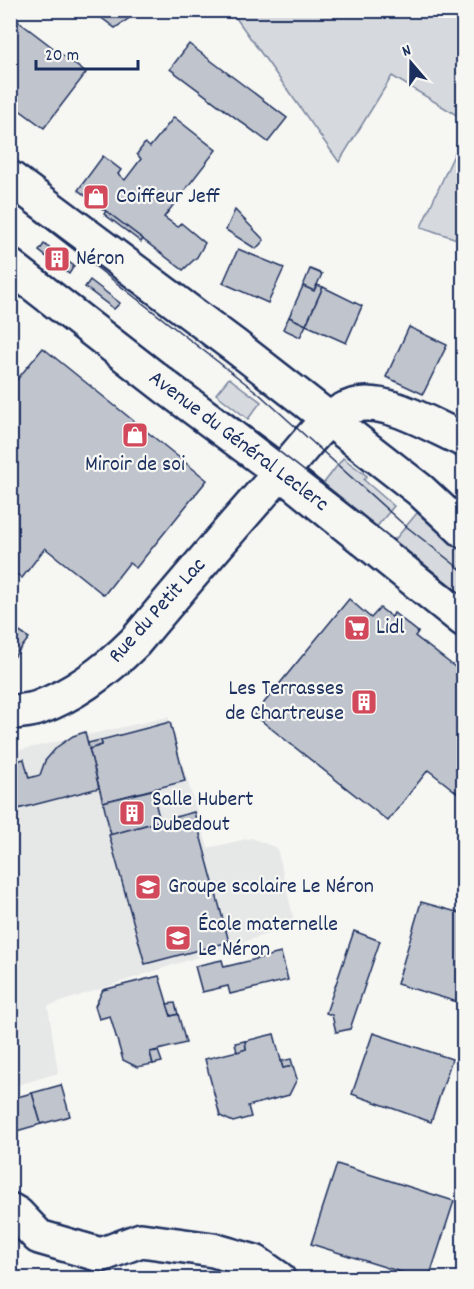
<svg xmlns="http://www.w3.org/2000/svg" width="474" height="1289" font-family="Dekko,sans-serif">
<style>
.built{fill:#e6e7e7}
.green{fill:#d6d9dd;stroke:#78849e;stroke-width:1.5}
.building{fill:#c0c4cd;stroke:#1b2f5e;stroke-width:1.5}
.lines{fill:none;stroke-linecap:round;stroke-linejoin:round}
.minor-casing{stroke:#1b2f5e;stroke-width:38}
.tertiary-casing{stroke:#1b2f5e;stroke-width:38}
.secondary-casing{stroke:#1b2f5e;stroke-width:38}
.minor{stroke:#f6f6f2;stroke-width:33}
.tertiary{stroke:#f6f6f2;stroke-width:33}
.secondary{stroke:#f6f6f2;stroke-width:33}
.tram{stroke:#1b2f5e;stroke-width:1.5}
.labels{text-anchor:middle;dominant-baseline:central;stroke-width:4.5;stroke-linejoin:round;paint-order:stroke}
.poi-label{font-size:22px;fill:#1b2f5e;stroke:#f6f6f2;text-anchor:start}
.street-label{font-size:22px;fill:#1b2f5e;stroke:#f6f6f2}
</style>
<rect width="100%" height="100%" fill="#f6f6f2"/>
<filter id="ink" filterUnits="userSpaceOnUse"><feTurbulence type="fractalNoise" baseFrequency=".0167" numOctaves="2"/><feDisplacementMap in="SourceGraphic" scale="12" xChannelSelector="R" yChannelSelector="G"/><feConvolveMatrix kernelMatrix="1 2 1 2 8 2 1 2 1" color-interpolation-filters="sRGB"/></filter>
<g filter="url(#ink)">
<polygon class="built" points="168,717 208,848 251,838 277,848 295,925 48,1006 58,1073 11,1087 11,752"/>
<g class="green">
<polygon points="231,11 463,11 463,119 392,76 339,162"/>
<polygon points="463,135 463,241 421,227"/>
<polygon points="229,378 261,402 248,419 216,394"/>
<polygon points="343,458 367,476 364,480 394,506 370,535 317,492"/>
<polygon points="417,513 463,552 463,608 388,548"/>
</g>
<g class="building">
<polygon points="91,10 141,10 115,28"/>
<polygon points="10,15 86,73 44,128 10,103"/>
<polygon points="189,44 287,118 268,142 170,69"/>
<polygon points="174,117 216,150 164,217 178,227 181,223 205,243 197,257 183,270 78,190 103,156 121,170 118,174 125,180 141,159 137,154 145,143 150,147"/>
<polygon points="235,210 264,240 256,249 226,230"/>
<polygon points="106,211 143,239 141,242 104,214"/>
<polygon points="44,244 74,266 69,274 39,251"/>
<polygon points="238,249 284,268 268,303 223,283"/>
<polygon points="310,269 322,274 314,291 303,286"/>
<polygon points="90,280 120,303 114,309 85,287"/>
<polygon points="317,285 323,287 306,325 289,317 303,286 314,291"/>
<polygon points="323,287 362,306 346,343 306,325"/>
<polygon points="289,317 306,325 300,337 283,329"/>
<polygon points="409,327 447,345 423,394 386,377"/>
<polygon points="43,348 207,480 136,568 129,563 104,595 45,548 22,578 10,569 10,388"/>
<polygon points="349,599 371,618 380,608 392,617 394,613 418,632 415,636 464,674 464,798 428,770 388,821 254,715"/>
<polygon points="10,626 29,638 10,662"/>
<polygon points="170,722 185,781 103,802 89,749 102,745 101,740"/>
<polygon points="85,732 99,788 10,811 10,763 24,759 29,778 40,775 45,761 57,747 73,736"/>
<polygon points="101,740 102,745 89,749 88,743"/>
<polygon points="152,790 160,821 111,835 103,802"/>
<polygon points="194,812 229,942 145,964 109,835"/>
<polygon points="421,902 464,914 464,1004 397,984"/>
<polygon points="354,931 380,941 350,1029 336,1032 332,1015 326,1013"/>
<polygon points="281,953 288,980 230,994 228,986 202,992 195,966 222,960 224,967"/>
<polygon points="159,976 171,1016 178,1014 186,1043 150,1052 153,1064 137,1067 123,1060 110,1016 99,1019 95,1006 103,990"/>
<polygon points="175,1003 178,1014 171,1016 167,1004"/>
<polygon points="373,1033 452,1059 431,1122 352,1094"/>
<polygon points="274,1034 283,1068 293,1066 297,1079 289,1095 248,1106 251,1117 233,1122 220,1116 205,1059 246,1049 245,1041"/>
<polygon points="245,1041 246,1049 237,1052 235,1043"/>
<polygon points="158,1051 162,1062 153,1064 150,1052"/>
<polygon points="291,1059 293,1066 283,1068 281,1061"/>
<polygon points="61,1085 70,1116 41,1124 32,1093"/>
<polygon points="32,1093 41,1124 13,1132 10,1121 10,1099"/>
<polygon points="337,1164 454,1201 429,1278 420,1278 311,1244"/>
</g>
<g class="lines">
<defs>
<path id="minor" d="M10,713C19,711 30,711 38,708C76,694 107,670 135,642C186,581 238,519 292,460C309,441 327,414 353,406C385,396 434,427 464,440"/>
<polyline id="tertiary" points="10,1210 17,1214 39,1237 101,1255 141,1240 213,1250 255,1262 278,1278"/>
<g id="secondary">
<polyline points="10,178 235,346 420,490 464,531"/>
<polyline points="10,266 167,388 280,472 464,620"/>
</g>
</defs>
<use href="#minor" class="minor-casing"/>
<use href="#tertiary" class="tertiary-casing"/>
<use href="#secondary" class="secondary-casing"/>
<use href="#minor" class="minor"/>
<use href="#tertiary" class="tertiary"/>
<use href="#secondary" class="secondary"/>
<g class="tram">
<polyline points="10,200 258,393 402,523 464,572"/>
<polyline points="10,244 386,534 464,596"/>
</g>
</g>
</g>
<defs>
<symbol id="shop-square" viewBox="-11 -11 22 22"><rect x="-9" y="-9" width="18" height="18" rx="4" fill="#d1495b" stroke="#f6f6f2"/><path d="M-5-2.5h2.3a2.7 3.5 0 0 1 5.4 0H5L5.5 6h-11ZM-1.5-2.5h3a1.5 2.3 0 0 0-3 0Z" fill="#fff"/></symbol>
<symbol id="building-square" viewBox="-11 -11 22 22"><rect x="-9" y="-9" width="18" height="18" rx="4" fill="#d1495b" stroke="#f6f6f2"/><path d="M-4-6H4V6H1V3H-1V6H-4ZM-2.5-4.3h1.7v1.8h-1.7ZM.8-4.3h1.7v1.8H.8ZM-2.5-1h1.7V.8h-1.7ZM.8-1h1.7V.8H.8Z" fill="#fff"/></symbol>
<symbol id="supermarket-square" viewBox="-11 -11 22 22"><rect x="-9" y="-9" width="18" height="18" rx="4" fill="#d1495b" stroke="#f6f6f2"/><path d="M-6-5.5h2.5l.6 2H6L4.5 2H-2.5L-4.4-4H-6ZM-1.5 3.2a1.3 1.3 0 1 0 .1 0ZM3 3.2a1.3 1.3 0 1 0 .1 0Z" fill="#fff"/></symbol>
<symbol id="school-square" viewBox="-11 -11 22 22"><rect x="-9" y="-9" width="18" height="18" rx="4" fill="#d1495b" stroke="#f6f6f2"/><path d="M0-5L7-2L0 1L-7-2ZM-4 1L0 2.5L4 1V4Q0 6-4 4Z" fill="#fff"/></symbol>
</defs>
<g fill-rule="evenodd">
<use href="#shop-square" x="81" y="182" width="30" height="30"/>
<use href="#building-square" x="42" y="244" width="30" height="30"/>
<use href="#shop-square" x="120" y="420" width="30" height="30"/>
<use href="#supermarket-square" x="342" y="613" width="30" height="30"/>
<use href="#building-square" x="349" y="687" width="30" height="30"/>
<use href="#building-square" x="117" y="798" width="30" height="30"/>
<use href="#school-square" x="133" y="872" width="30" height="30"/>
<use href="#school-square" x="163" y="923" width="30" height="30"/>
</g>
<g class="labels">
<g class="poi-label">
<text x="116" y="197">Coiffeur Jeff</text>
<text x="76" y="259">Néron</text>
<text x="135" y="465" text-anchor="middle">Miroir de soi</text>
<text x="376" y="628">Lidl</text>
<text x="344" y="689" text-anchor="end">Les Terrasses<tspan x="344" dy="25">de Chartreuse</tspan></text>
<text x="152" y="800">Salle Hubert<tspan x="152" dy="25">Dubedout</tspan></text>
<text x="168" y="887">Groupe scolaire Le Néron</text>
<text x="198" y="925">École maternelle<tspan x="198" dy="25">Le Néron</tspan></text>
</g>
<g class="street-label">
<text transform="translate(238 442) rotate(37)">Avenue du Général Leclerc</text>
<text transform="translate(158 611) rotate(-48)">Rue du Petit Lac</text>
</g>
</g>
<rect width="474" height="1289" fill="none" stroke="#f6f6f2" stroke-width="36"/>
<rect x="18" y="18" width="438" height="1253" fill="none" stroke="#1b2f5e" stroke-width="2" filter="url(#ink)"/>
<g transform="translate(411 63) rotate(340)" stroke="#f6f6f2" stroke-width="4.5" paint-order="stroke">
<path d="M0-4.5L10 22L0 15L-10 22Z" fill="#1b2f5e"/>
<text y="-9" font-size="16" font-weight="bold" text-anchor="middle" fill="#1b2f5e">N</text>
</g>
<path d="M36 60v9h102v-9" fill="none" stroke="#1b2f5e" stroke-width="3"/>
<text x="45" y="60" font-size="18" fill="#1b2f5e" stroke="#f6f6f2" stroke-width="4.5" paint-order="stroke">20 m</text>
</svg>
